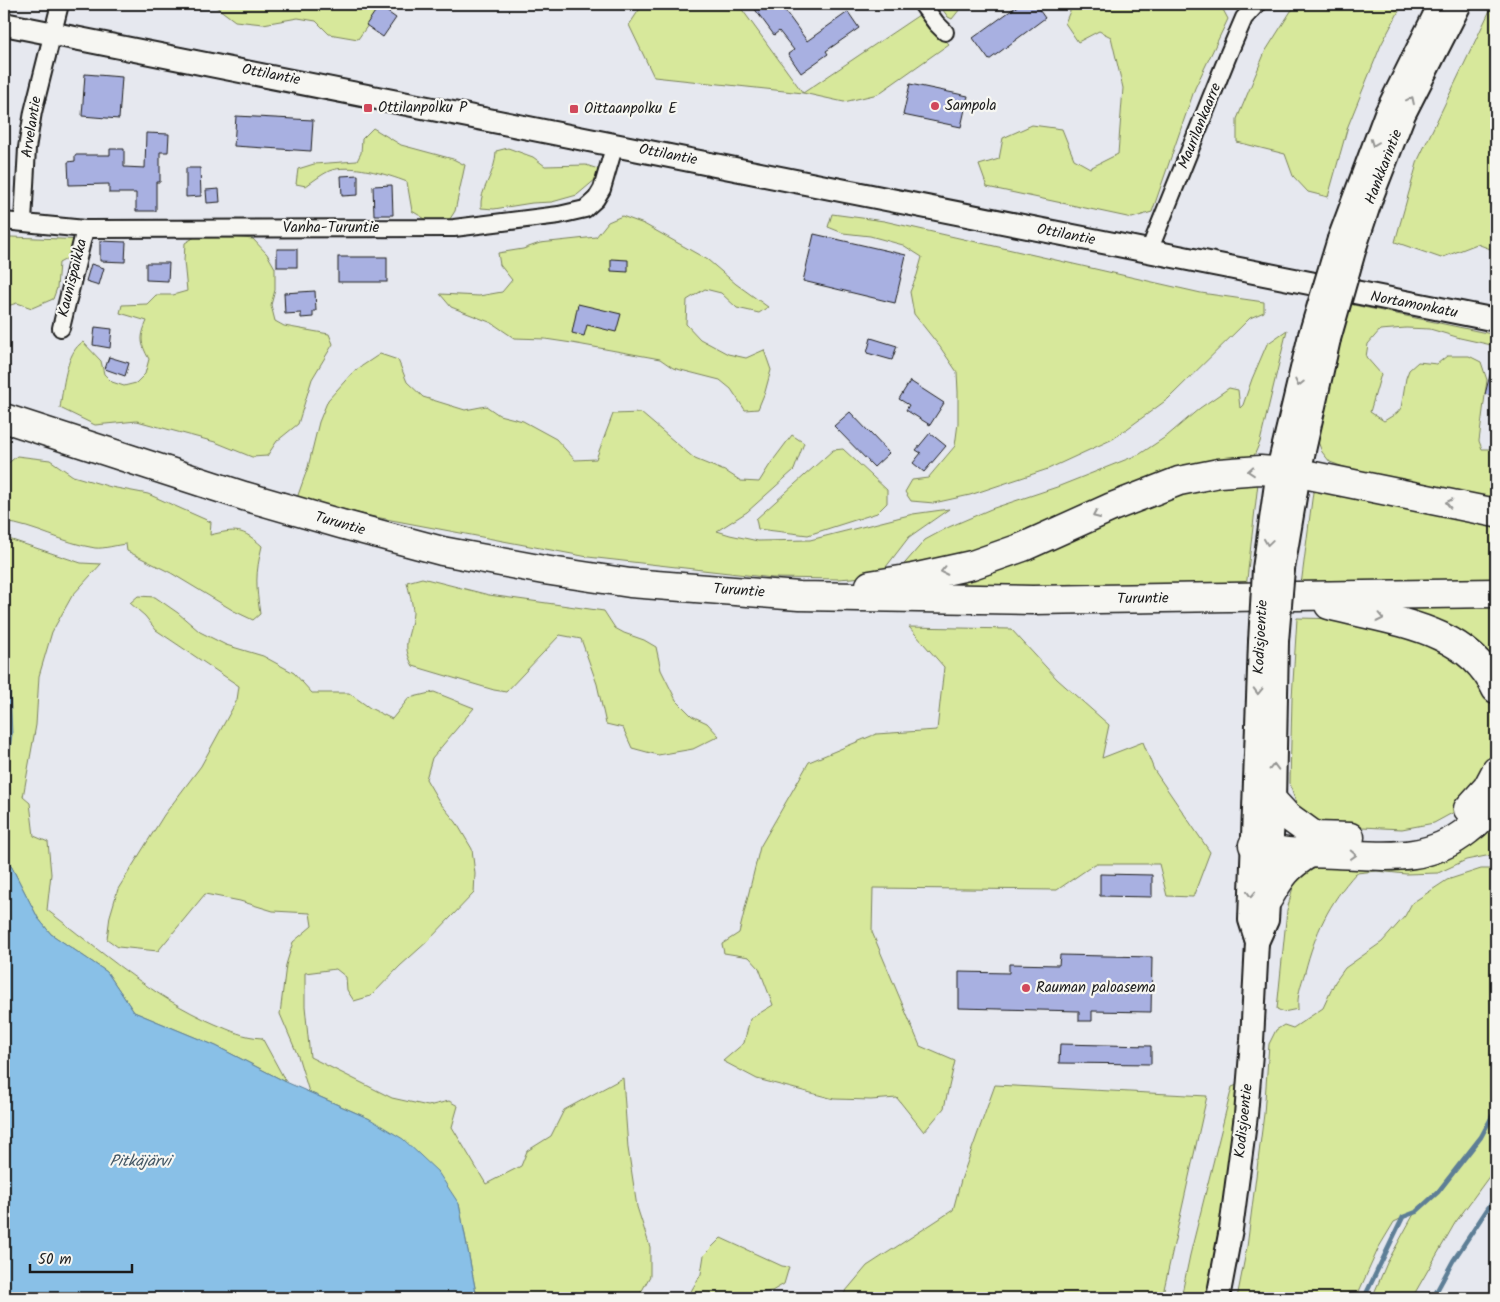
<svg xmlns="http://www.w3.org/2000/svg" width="1500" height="1302" font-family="Kalam,sans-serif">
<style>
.green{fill:#d7e89b;stroke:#7a825c}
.water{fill:#89c0e7;stroke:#5d7e96}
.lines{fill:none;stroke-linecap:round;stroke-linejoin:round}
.stream{stroke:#5d7e96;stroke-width:4.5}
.building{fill:#a8b0e1;stroke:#1c1c1c}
.street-casing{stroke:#1c1c1c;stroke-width:20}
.secondary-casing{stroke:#1c1c1c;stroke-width:26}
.highway-casing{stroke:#1c1c1c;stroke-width:31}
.street{stroke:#f6f6f2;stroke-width:16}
.secondary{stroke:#f6f6f2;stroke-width:22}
.highway{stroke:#f6f6f2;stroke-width:28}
.secondary-bridge-casing{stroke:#1c1c1c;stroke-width:26;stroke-linecap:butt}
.secondary-bridge{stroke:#f6f6f2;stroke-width:22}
.oneway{stroke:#949492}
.poi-dot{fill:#d1495b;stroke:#f6f6f2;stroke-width:2}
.labels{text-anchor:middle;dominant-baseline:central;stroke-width:4.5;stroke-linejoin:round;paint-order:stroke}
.street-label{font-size:15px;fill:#1c1c1c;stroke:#f6f6f2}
.poi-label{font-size:15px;fill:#1c1c1c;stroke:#f6f6f2;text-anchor:start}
.water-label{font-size:16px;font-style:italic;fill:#425563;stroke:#f6f6f2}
</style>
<rect width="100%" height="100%" fill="#e6e8ef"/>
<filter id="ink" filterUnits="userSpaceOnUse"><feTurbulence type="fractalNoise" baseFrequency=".02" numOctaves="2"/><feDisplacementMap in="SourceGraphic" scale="10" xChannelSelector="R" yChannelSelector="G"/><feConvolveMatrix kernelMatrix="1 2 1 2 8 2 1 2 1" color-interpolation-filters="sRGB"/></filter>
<g filter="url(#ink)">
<g class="green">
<polygon points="216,4 383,4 358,39 329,34 316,21 298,18 263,24 235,21 215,6"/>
<polygon points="643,4 738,4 803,93 922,13 949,44 878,94 844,102 803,93 654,77 629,25"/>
<polygon points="942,4 955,4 960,9 952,19 948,17 940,6"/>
<polygon points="1073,4 1220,4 1228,19 1195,88 1152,212 1132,218 987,187 979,165 999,159 1003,138 1032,125 1062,129 1074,159 1090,168 1118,154 1123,88 1111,37 1099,31 1078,42 1065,23"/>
<polygon points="1300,4 1395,4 1399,11 1381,45 1348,126 1328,197 1308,192 1293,176 1285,154 1237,142 1237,119 1265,52 1291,11"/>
<polygon points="1493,4 1496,4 1496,251 1477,244 1441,258 1395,242 1418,160"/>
<path d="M373,128L401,145L453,159L465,165L455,211L448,222L427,220L412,211L407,182C387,174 349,163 329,171C321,175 313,181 306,186L296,184L298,169L314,164L357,161L361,153L362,139Z"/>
<path d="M508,148L533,157L545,166L586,165L598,169L596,179L577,195L552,202L532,203L494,209L481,208C479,189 496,174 496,151Z"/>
<polygon points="832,214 884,221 1201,293 1264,302 1264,312 1250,318 1168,399 1113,439 1048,469 970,495 934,503 911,501 905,492 912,480 928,478 955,446 958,423 958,392 957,372 940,347 914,314 910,292 917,275 922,257 903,245 870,236 843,233 828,227"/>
<polygon points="622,216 644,224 708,260 736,284 768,307 759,313 737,308 721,293 705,289 687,300 686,324 700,339 728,354 746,358 764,350 771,370 765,392 758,409 745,410 731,389 720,380 673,368 660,359 572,343 545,339 514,338 492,323 451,307 440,294 479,296 502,292 512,280 500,265 498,253 523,249 540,243 596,237 608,222"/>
<path d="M200,234L253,239L267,254L275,268V290L271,305L275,321L284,326L329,334L333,344L312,379L298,424L277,441L267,456L252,457L215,442L137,421L95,425L60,408C63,390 66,351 83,342L101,361L104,374L112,382L124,386L136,383L145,374L149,359C140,343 140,337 147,321L120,313L122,305L147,304L156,295H173L187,291L184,261L185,243Z"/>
<polygon points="4,237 12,237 85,240 72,256 59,263 57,288 53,299 32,308 17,303 4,307"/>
<polygon points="1349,304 1496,335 1496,346 1460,338 1430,329 1406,328 1380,330 1368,344 1366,357 1381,374 1370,412 1384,421 1397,413 1401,408 1406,378 1409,370 1418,362 1437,364 1447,356 1469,356 1481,362 1487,380 1479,441 1482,449 1496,449 1496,505 1357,472 1330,462 1322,452 1317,439 1324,396"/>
<polygon points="1287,330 1260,442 1254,456 1240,463 985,554 899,570 925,540 949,527 991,509 1057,487 1140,454 1167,436 1200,408 1229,388 1238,390 1240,408 1243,405 1252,379 1267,344"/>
<polygon points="380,354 398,360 407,382 423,397 465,410 486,406 499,415 523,421 556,439 575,460 596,459 613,414 641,413 695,459 727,472 741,481 759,482 771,463 792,435 804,443 794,470 747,512 717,531 730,535 758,541 810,540 913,514 949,509 909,537 879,576 838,579 773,578 588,557 370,516 297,498 308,467 319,422 328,400 353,372"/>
<polygon points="843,449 887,490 887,503 877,513 808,535 758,529 756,519 833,450"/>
<path d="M17,456L50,460L73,476L111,487L148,494L211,522L210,535C236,529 242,528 262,546C255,575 256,585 260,614L253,620L234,611L171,573L127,551L126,544C116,545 104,549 95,548C63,543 35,526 4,522V473L6,465Z"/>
<polygon points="1258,483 1246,588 915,588 1204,486"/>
<polygon points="1323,490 1496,524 1496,582 1301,585 1313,492"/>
<path d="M4,539L12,540L81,563L101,564L72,596L52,632L39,676L36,725L23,797L30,803L34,836L48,842L51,874L47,910C101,951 152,997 215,1024C232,1031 243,1037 262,1038L286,1082L216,1046L134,1012L107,972L51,934L38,918L4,852V793L10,691L4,681Z"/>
<path d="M422,578L489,595L604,611L615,628L624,633L644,640L656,647L661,670L676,700L692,716L707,723L719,736L693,749L658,755L632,748L623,728L606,724L597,684L581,639L560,635L506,692L494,690L413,666C400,643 411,636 413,613C413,604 409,592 407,582Z"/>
<polygon points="138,596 155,597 178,613 200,632 226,645 263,656 294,673 312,693 349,693 370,708 392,719 409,698 434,692 474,708 432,758 426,779 440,803 456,822 472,849 475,874 474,893 429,940 400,966 371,996 354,1001 347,990 346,977 336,969 305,973 305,1006 310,1057 392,1098 428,1106 449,1101 458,1106 452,1127 486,1184 521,1166 527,1151 551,1136 564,1110 623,1078 628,1148 637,1207 650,1247 650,1276 638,1298 477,1298 459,1204 370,1119 309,1092 298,1056 280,1014 286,965 293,942 312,926 310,913 273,911 240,901 205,894 158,951 118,947 107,939 110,916 118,889 164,815 201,766 237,700 239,686 156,630 145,616 130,603"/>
<polygon points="1496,606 1496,676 1374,607"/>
<polygon points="1297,618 1346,619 1437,640 1489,688 1496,705 1496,754 1491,769 1456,811 1434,823 1402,829 1322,825 1308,817 1296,803 1290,783 1292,698"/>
<polygon points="909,627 1011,629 1057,679 1109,725 1102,758 1143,742 1154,770 1210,852 1193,897 1167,896 1159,864 1095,864 1057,890 873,888 872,932 920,1046 955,1061 944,1108 924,1132 897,1098 871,1100 834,1099 757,1079 723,1061 744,1043 750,1019 773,1005 759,968 749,957 724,953 722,944 739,933 760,847 809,762 876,734 937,730 944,667"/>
<path d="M1496,814V854L1466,860L1438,873L1406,874L1377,871L1356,873C1329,903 1315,933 1305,972C1301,985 1297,995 1298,1009L1283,1012L1277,1009L1287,910L1293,887L1303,874L1320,866L1346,864Z"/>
<polygon points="1481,869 1496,869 1496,1167 1455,1223 1412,1298 1372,1298 1387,1263 1415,1212 1394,1222 1379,1247 1356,1298 1237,1298 1247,1247 1264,1114 1269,1044 1276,1030 1284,1025 1293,1028 1323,1008 1335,982 1345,968 1382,942 1405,916 1412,903 1447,880"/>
<polygon points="995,1085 1207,1096 1162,1298 840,1298 867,1266 953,1210 961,1180"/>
<path d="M1237,1085C1232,1157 1219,1227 1207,1298H1181L1190,1255L1232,1087Z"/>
<polygon points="721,1238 782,1266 789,1267 784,1284 772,1291 758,1293 752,1298 689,1298 690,1293 701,1274 704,1255"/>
</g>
<g class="water">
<polygon points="4,681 10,691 12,734 4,793"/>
<polygon points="4,852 38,918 51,934 107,972 134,1012 216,1046 286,1082 370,1119 403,1139 438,1172 459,1204 477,1298 4,1298"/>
</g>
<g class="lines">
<g class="stream">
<polyline points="1364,1298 1403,1217 1416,1212 1438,1192 1481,1137 1496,1109"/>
<polyline points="1433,1298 1453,1261 1496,1196"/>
</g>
</g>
<g class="building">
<polygon points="751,4 780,4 807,41 848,12 859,28 826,51 828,54 801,73 788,54 794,50 779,31 774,35"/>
<polygon points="1020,4 1035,4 1045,18 989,60 973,38"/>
<polygon points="379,6 396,18 383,37 366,25"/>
<polygon points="85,74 122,77 119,119 82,116"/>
<polygon points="910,84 968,96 961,127 903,115"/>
<polygon points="236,116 313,120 311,151 234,146"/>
<polygon points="146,133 169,134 168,152 160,152 160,182 156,182 156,211 136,211 136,193 109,193 109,184 69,185 68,162 75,161 75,155 110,155 110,149 124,149 124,167 145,168"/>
<polygon points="186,168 200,168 201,196 186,197"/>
<polygon points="358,175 358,195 342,196 341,176"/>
<polygon points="392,185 393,215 374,215 373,186"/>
<polygon points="219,189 220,202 207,203 206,190"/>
<polygon points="814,234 906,255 895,303 803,281"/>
<polygon points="100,241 126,242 125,262 100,261"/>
<rect x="277" y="249" width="20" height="18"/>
<rect x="338" y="257" width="49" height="25"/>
<polygon points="611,259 628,260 628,272 611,271"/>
<polygon points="146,263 169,263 168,281 146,280"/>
<polygon points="91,264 104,268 99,285 86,281"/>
<polygon points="315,291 316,311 313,311 313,317 301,318 301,313 285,314 284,293"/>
<polygon points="578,304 621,314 616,332 587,325 584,336 572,333"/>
<polygon points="95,327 112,329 110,348 93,345"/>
<polygon points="871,338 897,346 892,360 867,353"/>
<polygon points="109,357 129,363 125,376 105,369"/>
<polygon points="1493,364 1496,364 1496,397 1485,394"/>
<polygon points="910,381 944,403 930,425 906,410 909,405 899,399"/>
<polygon points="850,412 889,453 874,467 834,426"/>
<polygon points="930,433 946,446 924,472 913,463 921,453 916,450"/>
<polygon points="1100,874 1152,875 1152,897 1100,896"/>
<polygon points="1060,955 1152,957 1151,1012 1092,1011 1092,1021 1079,1021 1079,1011 959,1008 959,972 1009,973 1009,964 1059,965"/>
<polygon points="1060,1044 1151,1046 1151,1064 1059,1063"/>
</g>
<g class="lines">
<defs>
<g id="street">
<polyline points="922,4 936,23 945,32"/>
<polyline points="4,221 85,229 454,228 559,215 585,209 596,199 602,189 615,144"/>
<polyline points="23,222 27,148 33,112 60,4"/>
<polyline points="1149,251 1229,53 1244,18 1257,4"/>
<polyline points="61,328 85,229"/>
</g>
<g id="secondary">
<path d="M4,24C502,119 998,225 1496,320"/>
<polyline points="1339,239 1386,113 1440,4"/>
<polyline points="1356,244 1372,196 1404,114 1460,4"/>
<polyline points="1264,569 1278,470 1310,335"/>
<polyline points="1283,569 1299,473 1329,339"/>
<polyline points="1257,942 1267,920 1274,802 1277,641"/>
<polyline points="1218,1298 1231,1229 1246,1115 1252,1041 1257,942 1250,920 1260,642"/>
</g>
<g id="highway">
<polyline points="4,418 244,496 341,524 442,551 544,570 630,583 799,596 1032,600 1496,593"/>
<polyline points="870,585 913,578 972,565 1023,547 1112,507 1179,481 1219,473 1260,470 1299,473 1496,513"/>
<path d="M1329,605C1388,621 1467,626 1496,689"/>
<polyline points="1274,802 1286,815 1315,836 1350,837"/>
<polyline points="1468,809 1487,788 1496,771"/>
<path d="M1253,845C1280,854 1308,853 1336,854C1385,856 1427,863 1468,830C1479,822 1489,811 1496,799"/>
<path d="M1268,899C1282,875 1286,868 1310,853"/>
</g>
</defs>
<use href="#street" class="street-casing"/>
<use href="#secondary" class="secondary-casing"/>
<use href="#highway" class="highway-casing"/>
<use href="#street" class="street"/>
<use href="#secondary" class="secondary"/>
<use href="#highway" class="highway"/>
<defs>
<g id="secondary-bridge">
<polyline points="1310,335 1339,239"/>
<polyline points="1329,339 1356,244"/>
<polyline points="1277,641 1283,569"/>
<polyline points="1260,642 1264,569"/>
</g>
</defs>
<use href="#secondary-bridge" class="secondary-bridge-casing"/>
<use href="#secondary-bridge" class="secondary-bridge"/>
</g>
<defs><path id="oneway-chevron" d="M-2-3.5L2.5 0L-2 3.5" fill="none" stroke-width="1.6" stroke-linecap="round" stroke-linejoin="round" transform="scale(1.25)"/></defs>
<g class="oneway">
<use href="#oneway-chevron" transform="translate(1411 100) rotate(-64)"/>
<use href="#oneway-chevron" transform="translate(1374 143) rotate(111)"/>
<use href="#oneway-chevron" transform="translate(1299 383) rotate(103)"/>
<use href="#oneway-chevron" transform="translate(1251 471) rotate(175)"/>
<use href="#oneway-chevron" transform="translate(1449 503) rotate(-168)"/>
<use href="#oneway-chevron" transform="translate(1096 515) rotate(156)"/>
<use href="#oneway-chevron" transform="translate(1268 542) rotate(98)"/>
<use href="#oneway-chevron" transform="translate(944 571) rotate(168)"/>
<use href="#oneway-chevron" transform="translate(1380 618) rotate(12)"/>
<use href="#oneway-chevron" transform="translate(1258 691) rotate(92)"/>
<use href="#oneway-chevron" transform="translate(1274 767) rotate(-89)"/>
<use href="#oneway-chevron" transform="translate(1353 855) rotate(2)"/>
<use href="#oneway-chevron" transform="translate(1251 894) rotate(92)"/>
</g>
</g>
<g class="poi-dot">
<circle cx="935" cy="106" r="5"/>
<rect x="363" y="103" width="10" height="10" rx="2.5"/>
<rect x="569" y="104" width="10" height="10" rx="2.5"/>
<circle cx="1026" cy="988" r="5"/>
</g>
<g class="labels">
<g class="street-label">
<text transform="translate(271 75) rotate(11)">Ottilantie</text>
<text transform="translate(1200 126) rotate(-68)">Maurilankaarre</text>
<text transform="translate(32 127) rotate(-81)">Arvelantie</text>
<text transform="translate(668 155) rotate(11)">Ottilantie</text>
<text transform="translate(1384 167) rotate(-69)">Hankkarintie</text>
<text x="331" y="228">Vanha-Turuntie</text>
<text transform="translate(1066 235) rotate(11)">Ottilantie</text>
<text transform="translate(73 278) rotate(-76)">Kaunispaikka</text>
<text transform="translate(1414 305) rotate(11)">Nortamonkatu</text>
<text transform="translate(340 524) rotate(16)">Turuntie</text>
<text transform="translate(739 591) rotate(4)">Turuntie</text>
<text transform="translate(1143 599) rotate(-1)">Turuntie</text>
<text transform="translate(1261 637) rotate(-87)">Kodisjoentie</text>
<text transform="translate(1244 1121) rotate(-84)">Kodisjoentie</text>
</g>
<g class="poi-label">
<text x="945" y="106">Sampola</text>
<text x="378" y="108">Ottilanpolku P</text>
<text x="584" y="109">Oittaanpolku E</text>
<text x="1036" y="988">Rauman paloasema</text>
</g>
<g class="water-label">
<text x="140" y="1161">Pitkäjärvi</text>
</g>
</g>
<rect width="1500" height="1302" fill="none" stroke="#f6f6f2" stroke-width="20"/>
<rect x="10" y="10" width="1480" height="1282" fill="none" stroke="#1c1c1c" stroke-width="2" filter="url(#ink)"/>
<path d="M30 1264v8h102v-8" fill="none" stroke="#1c1c1c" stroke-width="2.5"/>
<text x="38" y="1264" font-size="15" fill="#1c1c1c" stroke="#f6f6f2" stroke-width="4" paint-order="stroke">50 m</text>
</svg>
